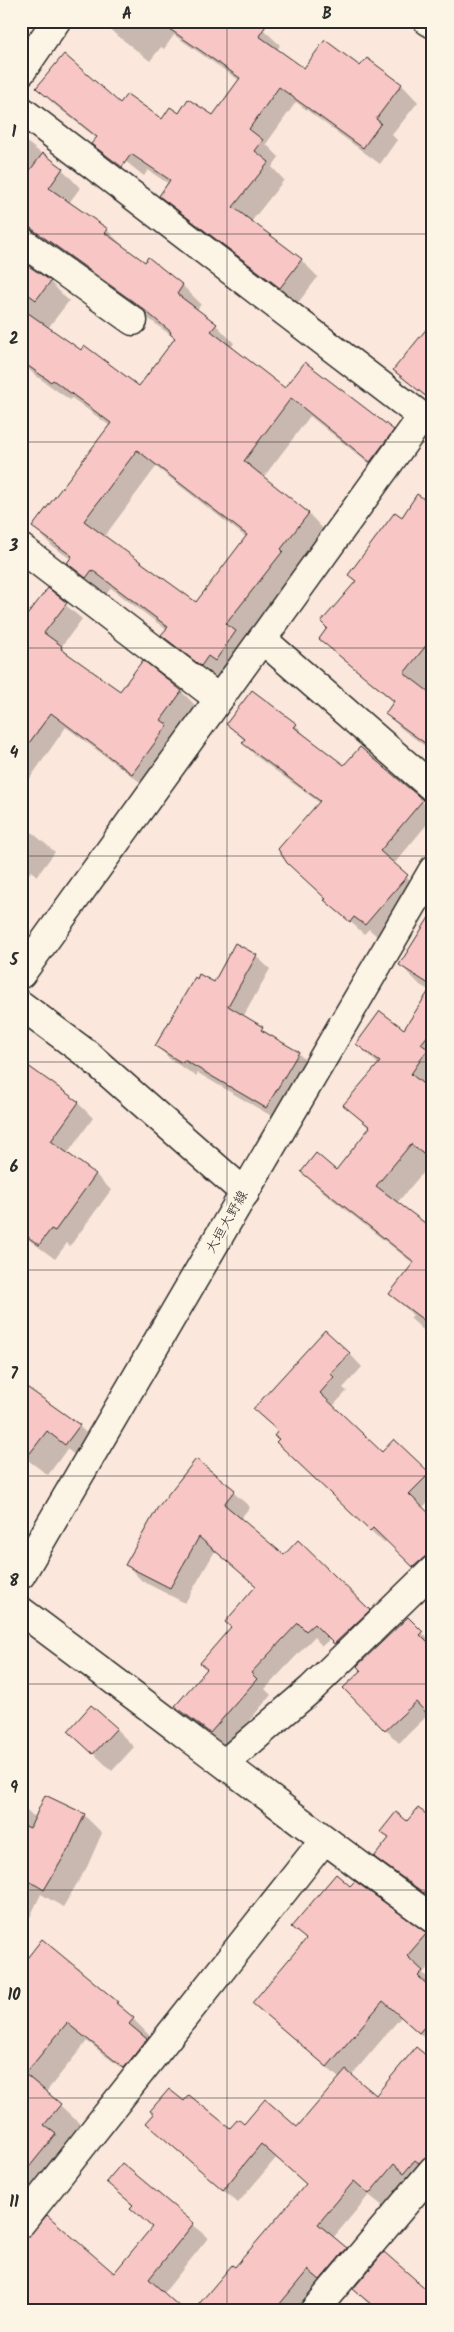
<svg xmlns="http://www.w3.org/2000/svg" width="454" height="2332" font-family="Kalam,'Klee One',sans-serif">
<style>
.shadow{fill:#0003;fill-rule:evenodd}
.building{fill:#f8c7c5;stroke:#2b2b2b;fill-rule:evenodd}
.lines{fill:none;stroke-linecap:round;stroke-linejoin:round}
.minor-casing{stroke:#2b2b2b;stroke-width:31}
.tertiary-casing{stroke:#2b2b2b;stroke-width:31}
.secondary-casing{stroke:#2b2b2b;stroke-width:31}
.minor{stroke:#fcf5e5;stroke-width:28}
.tertiary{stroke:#fcf5e5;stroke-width:28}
.secondary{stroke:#fcf5e5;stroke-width:28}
.grid{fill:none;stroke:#2b2b2b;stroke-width:1;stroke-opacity:0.55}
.labels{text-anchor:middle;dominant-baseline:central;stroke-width:5;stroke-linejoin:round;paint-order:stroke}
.street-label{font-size:14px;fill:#2b2b2b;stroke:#fcf5e5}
.neatline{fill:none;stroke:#2b2b2b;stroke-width:2}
.grid-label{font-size:16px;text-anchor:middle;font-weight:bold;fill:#2b2b2b}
</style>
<rect width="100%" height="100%" fill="#fbe7db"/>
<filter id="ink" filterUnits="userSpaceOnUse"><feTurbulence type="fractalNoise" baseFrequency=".02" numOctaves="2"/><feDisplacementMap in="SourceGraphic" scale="10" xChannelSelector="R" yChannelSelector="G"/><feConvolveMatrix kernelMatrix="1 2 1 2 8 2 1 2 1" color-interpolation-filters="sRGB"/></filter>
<g filter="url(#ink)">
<g class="shadow">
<polygon points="99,21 254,21 280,45 277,50 304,70 360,68 367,59 402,85 418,102 392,135 397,140 380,164 296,102 266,144 279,157 272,167 284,180 251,222 301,260 318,277 297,304 183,216 166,200 169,184 148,170 144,176 55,105 38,88 120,105 162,120 179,114 214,117 240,81 174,35 164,49 161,47 150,61"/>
<path d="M21,138L62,169L80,188L69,203L107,230L126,249L145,264L149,259L183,286L201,304L197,310L216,325L234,343L231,348L285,390L393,430L412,449L389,480L310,416L263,478L309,514L327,533L220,683L182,654L163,635L167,630L111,588L105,596L87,582L68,563L71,559L52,546L34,527L110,426L72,398L70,400L35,375L21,362V263L50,282L69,301L48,328L81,352L139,388L176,339L21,224ZM156,467L247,538L196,603L104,537Z"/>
<polygon points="433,340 433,403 395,370"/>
<polygon points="433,506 433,752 402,729 387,714 395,703 320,639 329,629 356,582 350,575 402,518"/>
<polygon points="48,590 82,619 61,647 74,660 120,693 143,662 182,692 197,707 176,735 182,741 148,788 66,727 21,791 21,625"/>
<polygon points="228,724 296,725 308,739 344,767 422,801 433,812 433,817 394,864 420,890 379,938 369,929 364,934 326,900 320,803 257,757 243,743 245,741"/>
<polygon points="21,823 55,852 37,876 31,871 21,885"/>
<polygon points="433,927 433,1089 431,1092 433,1094 433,1164 431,1163 397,1203 433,1231 433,1339 410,1318 413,1315 391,1294 414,1264 322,1191 303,1172 336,1171 370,1129 345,1105 379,1065 357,1044 404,1031 430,991 420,985 401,965"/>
<polygon points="21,929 45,950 21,985"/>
<polygon points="256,956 270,969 243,1017 298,1053 312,1067 280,1121 198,1073 196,1076 171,1060 157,1046 214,984"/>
<polygon points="21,1062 78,1103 93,1118 68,1153 96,1175 111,1190 70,1246 67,1243 55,1259 21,1234"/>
<polygon points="349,1353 362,1367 343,1388 347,1391 332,1407 382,1453 395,1441 433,1478 433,1497 422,1508 433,1519 433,1575 428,1580 387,1540 384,1543 291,1456 280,1440 279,1432 255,1409"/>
<polygon points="21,1384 79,1426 98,1445 85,1463 67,1449 48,1475 21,1455"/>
<polygon points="197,1461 250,1507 240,1519 284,1556 298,1542 384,1626 350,1659 330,1639 322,1646 314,1637 265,1689 271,1695 226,1748 191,1721 176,1706 208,1669 257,1587 215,1551 185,1603 142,1581 127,1565"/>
<polygon points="408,1618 433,1644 429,1714 399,1743 386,1730 363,1671"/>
<polygon points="116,1729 134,1747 112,1771 70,1731"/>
<polygon points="21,1806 36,1818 84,1815 102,1833 87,1867 63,1907 41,1894 21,1936"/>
<polygon points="433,1821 433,1902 389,1869 376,1857 389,1839 382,1831 407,1823"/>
<polygon points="351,1888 426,1934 433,1941 433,1962 423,1973 433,1983 433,2046 401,2017 351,2076 376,2097 433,2062 433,2170 419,2186 409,2178 384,2207 369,2195 333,2238 360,2263 320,2311 195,2311 235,2269 307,2185 276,2158 238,2203 148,2123 184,2103 230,2130 244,2126 297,2129 340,2079 254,2003 306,1940 293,1926"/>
<polygon points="43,1941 117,2003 152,2038 144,2086 87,2041 46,2092 80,2124 64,2144 74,2155 52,2202 21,2177 21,1968"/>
<polygon points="123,2165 208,2238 163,2294 114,2275 153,2229 131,2208 133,2206 108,2182"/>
<polygon points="354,2289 433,2311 363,2311 369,2304"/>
</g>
<g class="building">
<polygon points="158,21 269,21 259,36 304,68 325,40 360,66 367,58 402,84 376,119 381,123 363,148 279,87 249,129 263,140 255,151 269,162 233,207 302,259 280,288 159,196 170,180 131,154 122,167 91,144 97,137 36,88 64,54 120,103 127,94 162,119 170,107 179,113 188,99 213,115 240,78"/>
<path d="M43,153L63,168L49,188L108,229L105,233L145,262L148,257L183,285L177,294L217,324L211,331L285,388L305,362L394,430L370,462L291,398L244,461L309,513L281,549L283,551L226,624L236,631L215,661L208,656L201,666L161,635L168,627L92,570L86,578L67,563L72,556L32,527L111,423L53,380L51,382L21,361V308L81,350L84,345L139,386L175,338L170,334L171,332L142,308L21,221V182ZM137,450L247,535L196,602L84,521Z"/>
<polygon points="21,261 51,281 36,300 21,289"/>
<polygon points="433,321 433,402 393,370"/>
<polygon points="417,494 433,505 433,637 404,673 433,695 433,749 385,714 394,701 319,639 327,628 321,622 356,581 348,575 395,512 402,517"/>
<polygon points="48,588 67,603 44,633 62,646 61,649 120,691 143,660 182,691 161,720 168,725 132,774 51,713 21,754 21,617 24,619"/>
<polygon points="252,690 297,724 294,727 344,765 360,747 423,800 380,851 408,875 365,925 354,917 350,922 324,900 326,899 287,863 278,849 320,801 242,743 245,739 226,724"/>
<polygon points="433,911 433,1029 421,1044 428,1049 411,1074 433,1092 433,1162 411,1144 376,1186 433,1229 433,1327 389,1294 414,1262 301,1172 316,1153 336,1170 370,1127 343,1105 380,1062 356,1044 380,1011 404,1029 432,986 399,965"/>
<polygon points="235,943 257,955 228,1006 263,1027 261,1030 299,1052 266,1108 184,1060 182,1063 155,1046 195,977 197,979 199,974 214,982"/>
<polygon points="21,1061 79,1102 51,1141 96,1174 55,1231 51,1229 39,1245 21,1232"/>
<polygon points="325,1330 350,1353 331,1374 334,1377 320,1393 382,1452 394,1439 430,1473 409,1494 433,1517 433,1550 413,1567 373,1528 370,1531 276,1442 279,1439 274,1436 278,1431 253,1409"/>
<polygon points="21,1383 80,1425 65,1445 47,1431 21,1465"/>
<polygon points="196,1459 235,1490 224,1504 284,1555 298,1540 370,1610 334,1644 314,1624 306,1631 298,1623 251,1673 257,1679 210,1733 175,1706 207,1669 200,1663 231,1627 225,1622 256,1586 199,1537 170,1588 125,1565 158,1507"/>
<polygon points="408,1617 423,1632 420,1635 433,1648 433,1720 416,1702 385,1731 343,1688 361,1671 357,1666"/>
<polygon points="91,1705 117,1728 93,1754 68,1731"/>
<polygon points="45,1795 85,1814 69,1848 44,1890 21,1876 21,1824 30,1828"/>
<polygon points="418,1808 433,1819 433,1882 424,1893 374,1857 389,1838 380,1832 396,1812 407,1821"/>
<polygon points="336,1874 350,1886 355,1881 427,1933 407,1956 423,1971 418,1976 433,1990 433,2017 419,2033 383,2001 327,2067 252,2003 306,1939 291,1927"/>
<polygon points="42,1939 118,2002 116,2003 134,2018 129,2024 147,2039 124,2068 67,2023 25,2074 61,2104 44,2125 56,2134 21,2177 21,1966"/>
<polygon points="416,2047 433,2061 433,2151 429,2155 419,2163 415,2160 404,2173 394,2164 369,2194 354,2181 318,2224 347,2248 320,2280 308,2270 274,2311 193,2311 232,2265 235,2267 306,2184 261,2144 223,2190 146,2123 154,2114 150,2111 169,2089 184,2101 189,2095 230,2128 238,2119 244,2124 265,2099 297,2127 346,2070 376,2095"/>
<polygon points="122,2163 194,2223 149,2279 184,2311 21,2311 21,2244 47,2215 114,2273 152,2227 130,2208 133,2205 106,2182"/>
<polygon points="384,2252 433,2295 433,2311 379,2311 353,2289"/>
</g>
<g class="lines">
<defs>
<g id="minor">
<polyline points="21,72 56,21"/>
<polyline points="21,110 433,425"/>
<polyline points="21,241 133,321"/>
<polyline points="21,548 219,699"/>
<polyline points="262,639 433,788"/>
<polyline points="21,974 422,417"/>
<polyline points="21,1005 87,1054 245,1193"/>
<path d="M21,1611C159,1713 294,1819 433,1919"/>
<polyline points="225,1763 311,1689 433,1570"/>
<polyline points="21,2223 324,1840"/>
<polyline points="314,2311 433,2170"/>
</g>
<polyline id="tertiary" points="428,21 433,24"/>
<polyline id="secondary" points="21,1575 433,870"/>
</defs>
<use href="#minor" class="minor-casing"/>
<use href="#tertiary" class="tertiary-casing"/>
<use href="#secondary" class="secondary-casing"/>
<use href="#minor" class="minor"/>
<use href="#tertiary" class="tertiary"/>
<use href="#secondary" class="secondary"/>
</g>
</g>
<path class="grid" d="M227,21V2311M21,234H433M21,442H433M21,648H433M21,856H433M21,1062H433M21,1270H433M21,1476H433M21,1684H433M21,1890H433M21,2098H433"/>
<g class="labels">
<g class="street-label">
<text transform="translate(227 1222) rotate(-60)">大垣大野線</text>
</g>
</g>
<rect width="454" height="2332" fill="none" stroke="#fcf5e5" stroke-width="55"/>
<rect x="28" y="28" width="398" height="2276" class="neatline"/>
<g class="grid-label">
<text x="127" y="19">A</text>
<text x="327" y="19">B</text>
<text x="14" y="137">1</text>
<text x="14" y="344">2</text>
<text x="14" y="551">3</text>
<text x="14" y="758">4</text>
<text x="14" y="965">5</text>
<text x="14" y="1172">6</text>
<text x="14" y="1379">7</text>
<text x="14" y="1586">8</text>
<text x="14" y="1793">9</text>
<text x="14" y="2000">10</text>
<text x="14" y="2207">11</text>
</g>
</svg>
